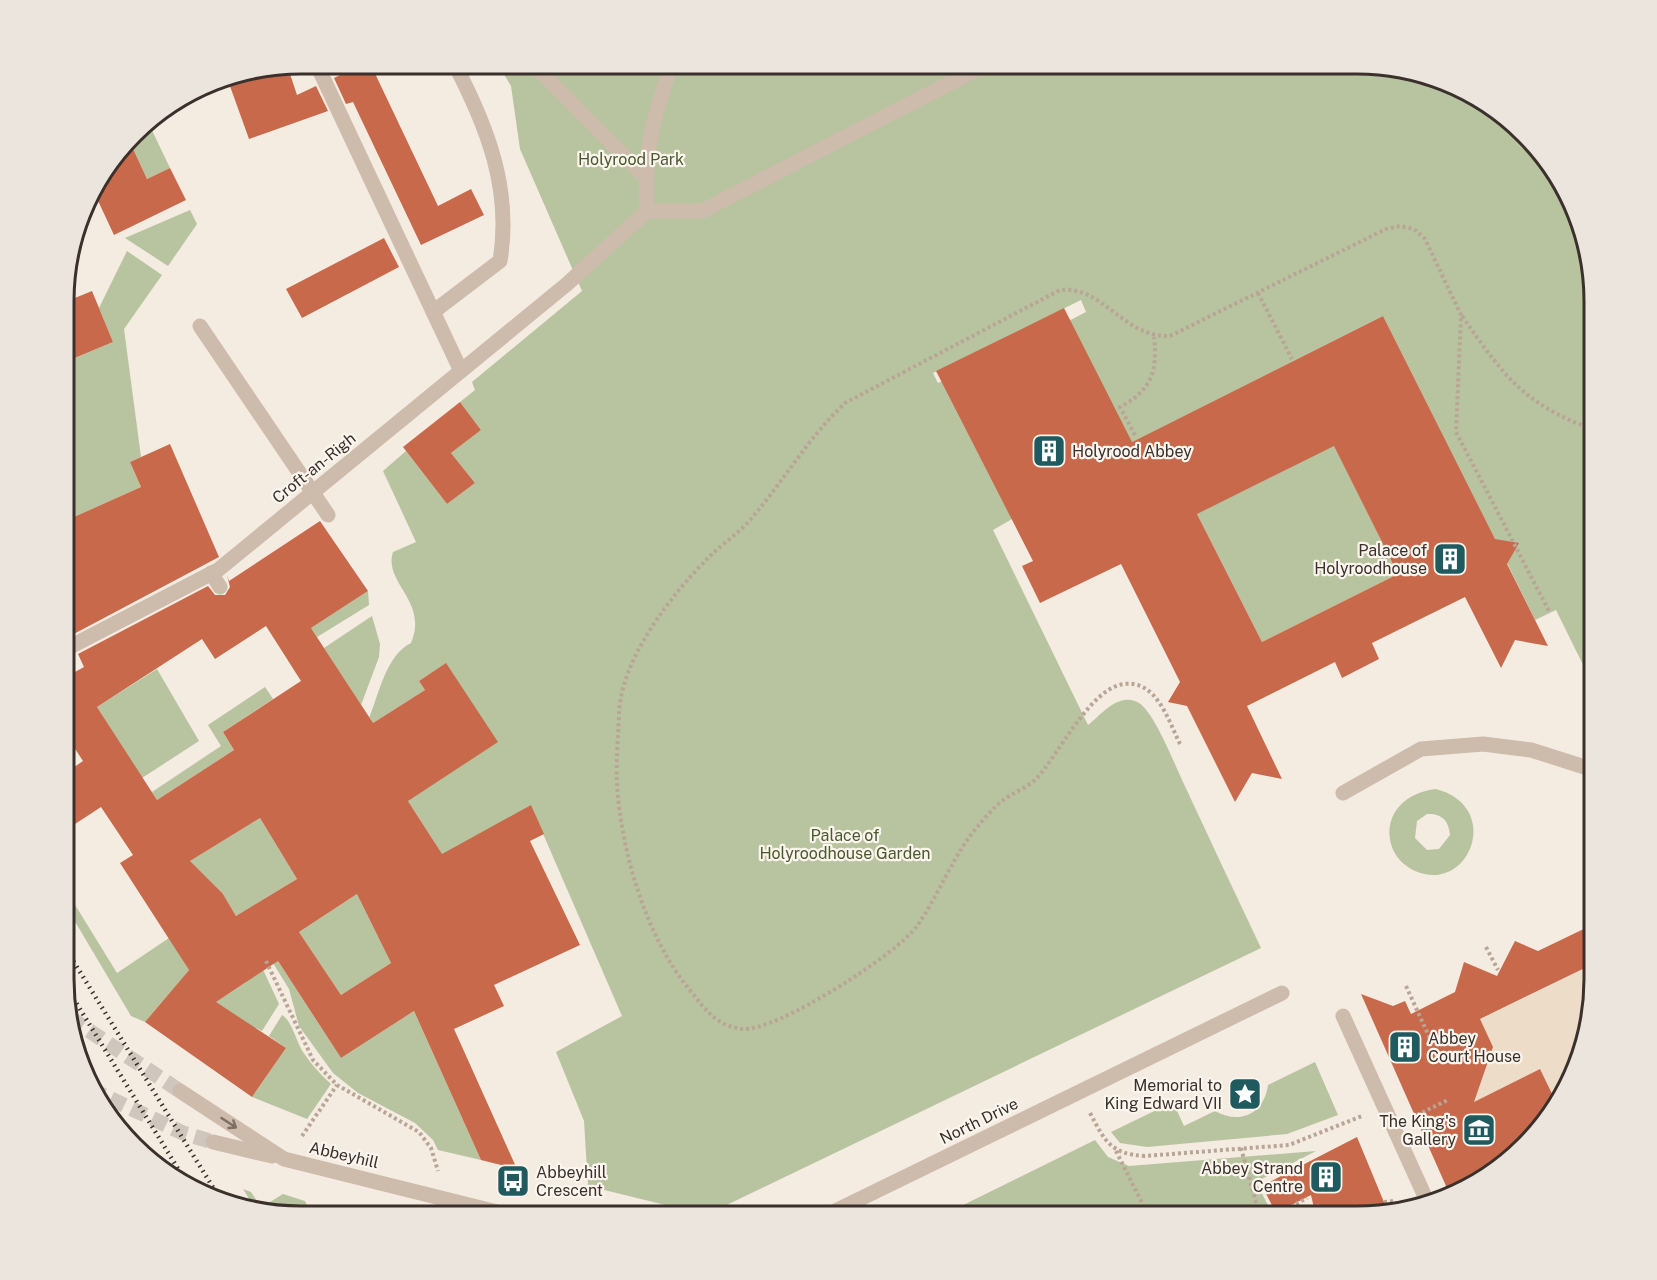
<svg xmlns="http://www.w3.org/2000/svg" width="1657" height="1280" font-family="'Public Sans',sans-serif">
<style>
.green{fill:#b8c4a0;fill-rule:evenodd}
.plaza{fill:#ecdcc8}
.building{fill:#c8694b;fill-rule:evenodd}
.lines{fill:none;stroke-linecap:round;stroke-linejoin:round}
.minor-tunnel{stroke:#cfc6bd;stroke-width:15;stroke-dasharray:15 8;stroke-linecap:butt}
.path{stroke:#b9a596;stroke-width:4;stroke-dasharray:3 3;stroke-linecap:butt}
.minor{stroke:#cdbbac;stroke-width:15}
.rail{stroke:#3b302b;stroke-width:4.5;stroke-dasharray:1.5 4.5;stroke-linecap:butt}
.path-bridge{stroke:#b9a596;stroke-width:4;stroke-dasharray:3 3;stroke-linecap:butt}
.oneway{stroke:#7d6f65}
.labels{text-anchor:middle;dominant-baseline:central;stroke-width:4.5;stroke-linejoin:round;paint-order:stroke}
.park-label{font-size:16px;fill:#4a5a2e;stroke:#fbf5ee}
.poi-label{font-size:16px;fill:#3b302b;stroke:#fbf5ee;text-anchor:end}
.street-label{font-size:16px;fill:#3b302b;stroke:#fbf5ee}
.rim{fill:none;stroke:#3b302b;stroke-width:3}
</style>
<rect width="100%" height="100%" fill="#f4ebe1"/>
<g class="green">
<path d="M497,63H1372L1447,81L1513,122L1570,196L1594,300V687L1556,610L1535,620L1507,563L1512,555L1495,540L1383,316L1110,453L1049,331L1086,312L1081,300L933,373L938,383L953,376L1012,519L993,530L1088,725C1101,715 1119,691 1139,703C1154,712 1175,765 1183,782C1209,838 1235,893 1261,948L706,1215L588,1186L584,1121L556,1052L622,1016L531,806L360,900L391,963L341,995L299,932L435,843L408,801L445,664L419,681L425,690L373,723L369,718C379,694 386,655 411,643C429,601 383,583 393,552L416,542L383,471L406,451L447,504L475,483L451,453L481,430L460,402L475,390L472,382L582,291L520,149L511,86Z"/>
<polygon points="147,120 170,168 147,179 129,140"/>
<polygon points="190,210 197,224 168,266 125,238"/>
<polygon points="127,251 162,275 124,329 141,457 130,462 141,487 65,521 65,362 113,342 99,308"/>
<polygon points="1331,439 1398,574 1262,642 1194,508 1243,491 1289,468"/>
<polygon points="368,591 369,605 317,637 311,628"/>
<polygon points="372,616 380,644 379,657 361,705 324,648"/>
<polygon points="157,669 199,741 142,778 97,707"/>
<polygon points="265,687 273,699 223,732 234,750 157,800 152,792 221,746 208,725"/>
<path d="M1436,789C1504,807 1469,895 1415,871C1404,866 1394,856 1391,844C1383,813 1407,792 1436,789ZM1427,814C1442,813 1449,821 1450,835L1439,849L1427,850L1415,838L1417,821Z"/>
<polygon points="260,818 297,879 236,916 223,894 167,875"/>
<polygon points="64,887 117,973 169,938 189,970 145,1022 131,1016 64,903"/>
<polygon points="272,952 341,1058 414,1011 481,1160 438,1150 433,1140 415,1123 358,1093 333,1073 299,1026 289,989 268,955"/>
<polygon points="259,961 279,1004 262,1031 256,1028 247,1041 203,1010 245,983"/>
<path d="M282,1015C292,1021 296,1041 303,1052C311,1064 320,1074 331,1084L307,1119L252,1097L286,1048L269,1036Z"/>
<path d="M1315,1062L1338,1115L1287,1134L1147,1147L1120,1143L1111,1132L1173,1102L1184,1126L1215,1111C1240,1125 1264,1114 1268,1085Z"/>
<polygon points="1095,1140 1108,1157 1129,1166 1316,1151 1256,1182 1274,1217 939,1217"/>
<polygon points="243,1189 251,1192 257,1201 270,1202 283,1194 305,1201 312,1217 285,1217 256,1210"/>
</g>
<polygon class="plaza" points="1593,964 1593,996 1576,1071 1556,1102 1540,1070 1467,1106 1493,1047 1479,1020"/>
<g class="building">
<polygon points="365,63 370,63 438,206 471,189 484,215 421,245 353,102 346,104 334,78"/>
<polygon points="287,65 297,95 316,86 328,111 249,139 226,75"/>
<polygon points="129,140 147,179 170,168 186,200 114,235 92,188 95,182"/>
<polygon points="384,238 399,267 302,318 286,289"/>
<polygon points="92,291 113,342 65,362 65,302"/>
<path d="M1064,308L1132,442L1383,316L1495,539L1519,543L1507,564L1548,646L1515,640L1501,668L1465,597L1372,643L1379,659L1342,678L1335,662L1247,706L1282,779L1252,773L1235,802L1187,706L1168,702L1180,682L1121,564L1040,603L1022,566L1033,561L936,371ZM1334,446L1398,574L1262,642L1197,514Z"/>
<polygon points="460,402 481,430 451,453 475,483 447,504 403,447"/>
<polygon points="170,444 219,557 70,636 64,623 65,521 141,487 130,462"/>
<path d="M320,521L368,591L311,628L373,723L425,690L419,681L446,663L498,742L408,801L442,854L531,805L544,834L530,841L580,945L494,985L504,1006L454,1029L517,1169L481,1160L414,1011L341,1058L278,961L216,1002L286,1048L252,1097L145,1022L189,970L120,863L133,855L101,807L75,824L64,807V774L83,761L64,732V678L84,667L78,654L208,586L215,595H225L230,587L227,575L229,581ZM266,626L301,681L223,732L234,750L157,800L97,707L202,639L215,659ZM260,818L297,879L236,916L223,894L190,861ZM357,894L391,963L341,995L299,932Z"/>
<polygon points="1594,924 1593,964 1480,1019 1493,1047 1474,1102 1540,1069 1556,1102 1535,1136 1461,1193 1450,1195 1361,994 1393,1006 1405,1001 1411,1014 1455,992 1464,962 1497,976 1515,941 1538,951"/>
<polygon points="1357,1137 1386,1207 1357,1217 1316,1217 1311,1195 1276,1213 1262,1186"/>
</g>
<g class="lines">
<g class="minor-tunnel">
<polyline points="70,1018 180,1091"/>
<polyline points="90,1089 183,1133 213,1142"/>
</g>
<g class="path">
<polyline points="1258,293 1292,359"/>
<path d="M1462,316C1504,376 1523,404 1594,430"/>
<path d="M1135,435L1120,407C1151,391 1158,371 1154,337"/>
<path d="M1180,744C1168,720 1157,680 1124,684C1090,688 1058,756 1036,779C1027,788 1012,793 1002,801C993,808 985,818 978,826C953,855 939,895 917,926C898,954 774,1033 742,1029C715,1025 705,1009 689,989C646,937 621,851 617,784C616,762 618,738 619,715C620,660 671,595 709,557C722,544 738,534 750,520C783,482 808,438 845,403L1060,290C1103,285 1123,338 1170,336L1386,229L1400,226L1414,229L1425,239L1461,315L1456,432L1550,613"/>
<polyline points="1486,947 1498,970"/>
<polyline points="266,961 313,1060 337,1085 419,1132 431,1148 438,1171"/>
<polyline points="1406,986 1432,1043"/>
<path d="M1090,1113C1105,1141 1110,1154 1145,1156L1289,1145L1362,1116"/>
<polyline points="1417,1115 1448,1100"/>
<polyline points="302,1136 337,1085"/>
<polyline points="1241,1148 1260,1217"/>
<polyline points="1116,1151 1149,1217"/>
<polyline points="1384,1202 1394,1201"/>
<polyline points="1300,1217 1292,1206 1307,1198"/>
<polyline points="1303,1217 1319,1205"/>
</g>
<g class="minor">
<polyline points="316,63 461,371"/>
<polyline points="532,63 645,177"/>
<path d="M647,211C643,150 653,120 672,63"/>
<path d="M433,312L500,261C512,189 487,126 454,63"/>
<polyline points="200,326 328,515"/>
<polyline points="211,573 220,587"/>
<polyline points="64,650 218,570 567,284 647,211 702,211 989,63"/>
<polyline points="1343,793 1421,749 1483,744 1531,750 1594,770"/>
<polyline points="1343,1016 1427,1201"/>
<polyline points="180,1091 284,1159 517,1217"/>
<polyline points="213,1142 272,1156"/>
<polyline points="823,1217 1282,993"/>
</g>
<g class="rail">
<polyline points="64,946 222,1202"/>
<polyline points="64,983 188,1185"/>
</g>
<polyline class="path-bridge" points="79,1052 131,1141"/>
</g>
<defs><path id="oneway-shaft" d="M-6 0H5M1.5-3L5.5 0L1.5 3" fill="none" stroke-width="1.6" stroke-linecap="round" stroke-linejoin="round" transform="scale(1.5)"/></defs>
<use class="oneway" href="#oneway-shaft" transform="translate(229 1123) rotate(33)"/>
<defs>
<symbol id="building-square" viewBox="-11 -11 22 22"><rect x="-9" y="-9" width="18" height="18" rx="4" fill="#1f5a5e" stroke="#fbf5ee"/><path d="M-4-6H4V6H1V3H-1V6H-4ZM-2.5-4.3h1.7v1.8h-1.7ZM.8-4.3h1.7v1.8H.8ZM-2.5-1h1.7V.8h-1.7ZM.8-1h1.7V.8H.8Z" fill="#fff"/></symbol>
<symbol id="sight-square" viewBox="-11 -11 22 22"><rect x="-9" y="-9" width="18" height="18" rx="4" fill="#1f5a5e" stroke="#fbf5ee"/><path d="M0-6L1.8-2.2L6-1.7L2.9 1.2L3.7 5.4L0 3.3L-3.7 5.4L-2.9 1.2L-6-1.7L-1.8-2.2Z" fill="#fff"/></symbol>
<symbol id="museum-square" viewBox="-11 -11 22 22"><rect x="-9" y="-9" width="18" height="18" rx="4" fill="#1f5a5e" stroke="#fbf5ee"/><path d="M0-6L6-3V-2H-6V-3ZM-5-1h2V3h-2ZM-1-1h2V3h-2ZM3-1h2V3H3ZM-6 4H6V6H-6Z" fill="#fff"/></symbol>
<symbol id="bus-square" viewBox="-11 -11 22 22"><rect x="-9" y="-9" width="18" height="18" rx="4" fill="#1f5a5e" stroke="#fbf5ee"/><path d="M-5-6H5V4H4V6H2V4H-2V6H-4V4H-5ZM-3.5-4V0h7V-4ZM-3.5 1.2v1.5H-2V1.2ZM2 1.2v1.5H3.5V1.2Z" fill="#fff"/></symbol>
</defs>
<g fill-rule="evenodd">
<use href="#building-square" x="1030" y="432" width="38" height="38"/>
<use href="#building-square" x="1431" y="540" width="38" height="38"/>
<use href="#building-square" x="1386" y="1028" width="38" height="38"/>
<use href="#sight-square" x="1226" y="1075" width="38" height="38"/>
<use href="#museum-square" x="1460" y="1111" width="38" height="38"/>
<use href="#building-square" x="1307" y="1158" width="38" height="38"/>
<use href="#bus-square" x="494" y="1162" width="38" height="38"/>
</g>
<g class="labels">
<g class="park-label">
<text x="631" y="159">Holyrood Park</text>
<text x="845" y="835">Palace of<tspan x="845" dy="18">Holyroodhouse Garden</tspan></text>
</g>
<g class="poi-label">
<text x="1072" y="451" text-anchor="start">Holyrood Abbey</text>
<text x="1427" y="550">Palace of<tspan x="1427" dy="18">Holyroodhouse</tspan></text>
<text x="1428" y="1038" text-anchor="start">Abbey<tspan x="1428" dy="18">Court House</tspan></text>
<text x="1222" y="1085">Memorial to<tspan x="1222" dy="18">King Edward VII</tspan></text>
<text x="1456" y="1121">The King's<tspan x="1456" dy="18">Gallery</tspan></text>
<text x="1303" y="1168">Abbey Strand<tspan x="1303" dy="18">Centre</tspan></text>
<text x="536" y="1172" text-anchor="start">Abbeyhill<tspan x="536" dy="18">Crescent</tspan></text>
</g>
<g class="street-label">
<text transform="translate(314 468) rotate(-39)">Croft-an-Righ</text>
<text transform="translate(979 1121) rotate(-26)">North Drive</text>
<text transform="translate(344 1155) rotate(13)">Abbeyhill</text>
</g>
</g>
<path d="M0 0H1657V1280H0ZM301 74H1357A227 227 0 0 1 1584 301V979A227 227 0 0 1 1357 1206H301A227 227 0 0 1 74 979V301A227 227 0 0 1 301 74Z" fill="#ece5de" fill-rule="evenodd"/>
<path class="rim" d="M301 74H1357A227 227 0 0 1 1584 301V979A227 227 0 0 1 1357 1206H301A227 227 0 0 1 74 979V301A227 227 0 0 1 301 74Z"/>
</svg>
